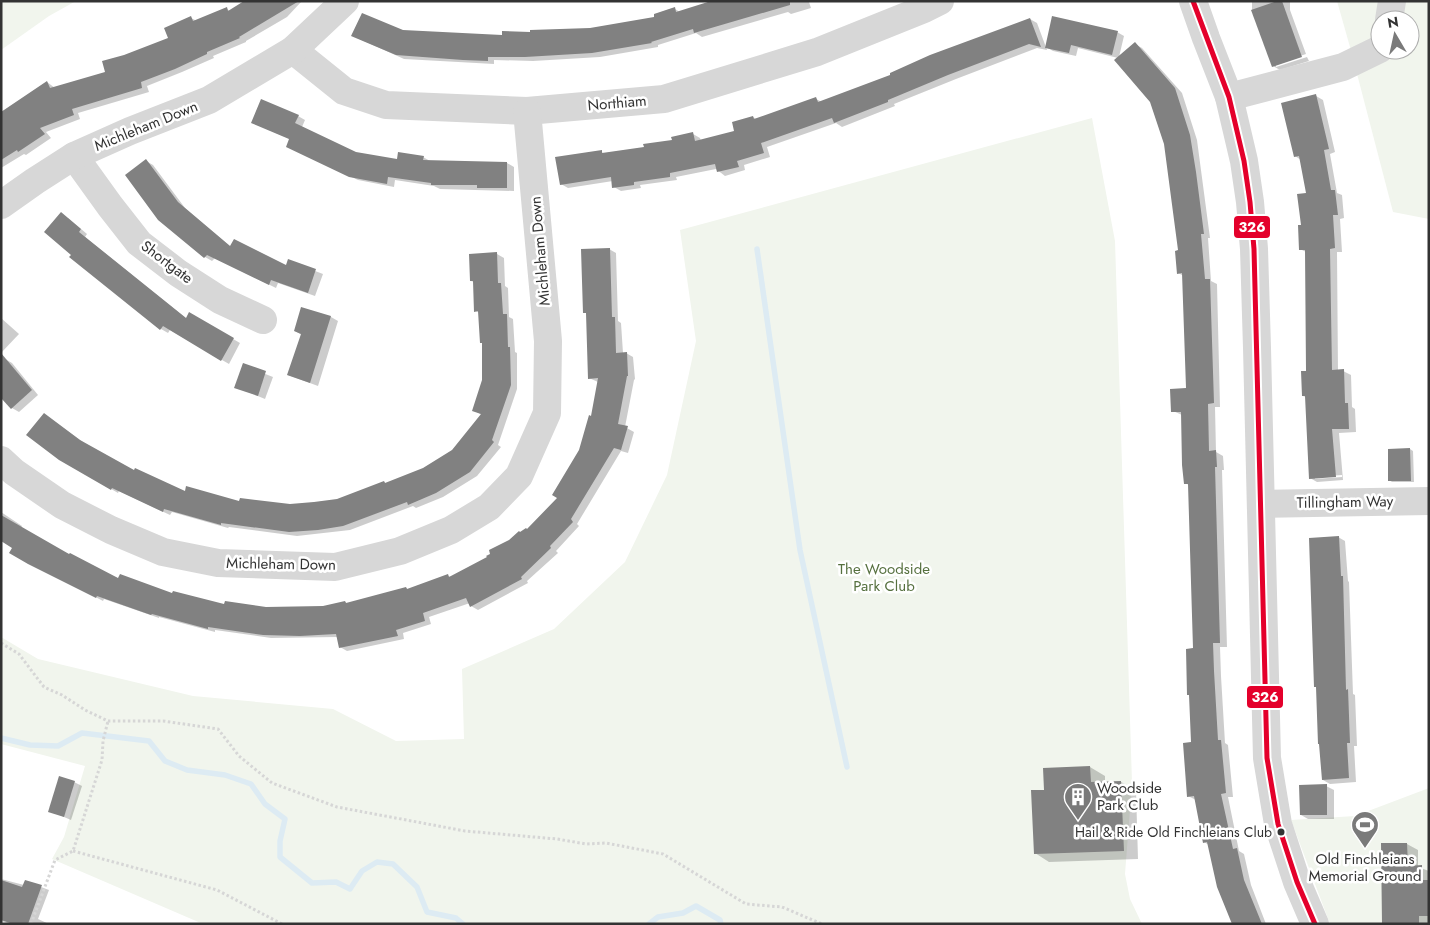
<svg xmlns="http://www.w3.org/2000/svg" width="1430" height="925" font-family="Jost,sans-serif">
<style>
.green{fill:#f1f5ed;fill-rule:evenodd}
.shadow{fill:#0003;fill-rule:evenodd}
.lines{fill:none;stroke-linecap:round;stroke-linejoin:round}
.stream{stroke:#ddebf3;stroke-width:5.5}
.building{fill:#818181}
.path{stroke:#d6d6d6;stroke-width:3;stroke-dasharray:2.5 2.5;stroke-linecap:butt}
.minor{stroke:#d7d7d7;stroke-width:28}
.bus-1-casing{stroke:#fff;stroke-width:9}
.bus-1{stroke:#e4002b;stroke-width:5}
.bus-dot{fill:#333;stroke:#fff;stroke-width:2}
.labels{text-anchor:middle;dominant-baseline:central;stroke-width:5;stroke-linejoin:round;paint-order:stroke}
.bus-label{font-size:14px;fill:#333;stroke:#fff;text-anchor:end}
.street-label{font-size:15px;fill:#333;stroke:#fff}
.park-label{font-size:15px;fill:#56703f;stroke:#fff}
.poi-label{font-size:15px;fill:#333;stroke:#fff;text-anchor:start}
.line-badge{stroke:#fff;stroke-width:2}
.badge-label{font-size:14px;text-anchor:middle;font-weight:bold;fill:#fff}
</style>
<rect width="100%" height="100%" fill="#fff"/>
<g class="green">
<polygon points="1,1 76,1 49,16 1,50"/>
<path d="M1337,1H1429V219L1393,212L1350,47ZM1380,20H1410V50H1380Z"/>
<polygon points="1092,118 1115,241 1132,783 1125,874 1130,899 1142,924 203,924 52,859 64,837 85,766 1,744 1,637 38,659 193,696 333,709 396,741 464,739 462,669 554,629 625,562 667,475 696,341 680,230"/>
<polygon points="1429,788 1429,924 1330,924 1291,820 1355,816"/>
</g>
<g class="shadow">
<polygon points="247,1 302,1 287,17 246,41 246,42 213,56 214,58 182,72 147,86 149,92 78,113 80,119 46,132 51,138 26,155 24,154 1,168 1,113 47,82 55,88 107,72 124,56 170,38 191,18 197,21 227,9 230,11"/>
<polygon points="717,1 812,1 809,2 811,8 791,14 788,12 702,37 696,33 658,45 658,47 600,57 533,61 494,60 494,64 404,59 353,36 402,31 503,37 591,29 656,18 675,9 680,12"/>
<polygon points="1252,1 1290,1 1290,10 1306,54 1276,64 1276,67 1307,57 1309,61 1280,70 1273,66 1252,10"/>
<polygon points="1030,19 1037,23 1047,50 1037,48 956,79 894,104 895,106 842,127 836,123 767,147 770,157 744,165 745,170 725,176 716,169 676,177 677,180 640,185 641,188 621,191 614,187 613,181 568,188 561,184 601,152 606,154 645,148 673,141 693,134 700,138 701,141 736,132 753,117 756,119 816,99 822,102 892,75"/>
<polygon points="1117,32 1124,36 1119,57 1135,44 1142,48 1182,93 1197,140 1210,238 1208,238 1211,281 1217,284 1220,407 1215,407 1216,452 1223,456 1224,470 1222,470 1227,647 1220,647 1221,676 1225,743 1228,745 1233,797 1228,797 1239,851 1244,854 1251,885 1266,924 1233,924 1209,845 1204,842 1196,800 1188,796 1193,743 1194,650 1189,485 1185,483 1182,415 1173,411 1187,389 1184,276 1178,273 1180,251 1165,144 1152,101 1118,58 1078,48 1076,56 1053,51 1046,47"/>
<path d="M1316,96L1323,100L1335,152L1330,154L1337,193L1342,195L1344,218L1340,219L1342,252H1337L1338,371H1343L1351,375L1352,407L1355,409L1356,432L1339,433L1343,480L1317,482L1310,478L1306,397L1303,396L1307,372L1306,252L1300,249L1307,194L1301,160L1295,156ZM1342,475V477L1315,479V477Z"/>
<polygon points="298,116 305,120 302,127 356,153 398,161 423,157 430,161 507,163 514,167 514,191 440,189 434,186 395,180 394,187 358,180 294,150 290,139 260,126"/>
<polygon points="146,161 153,165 185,208 231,247 287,267 289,261 323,274 315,296 278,283 276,288 215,258 212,261 205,257"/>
<polygon points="68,218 87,234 85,237 187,319 190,314 240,343 229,364 170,330 168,333 161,329 73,254"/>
<polygon points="609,249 616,253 618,321 621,323 623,353 626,353 633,357 635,379 634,380 625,427 634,432 628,453 621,451 577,524 579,526 556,551 558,553 527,581 528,583 478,610 471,606 470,603 429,617 431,624 403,633 404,639 347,651 340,647 338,637 271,638 215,630 215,632 159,617 159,618 104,599 103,601 56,576 1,539 1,512 22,526 21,528 44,542 119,579 173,594 225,606 266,608 323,607 345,602 348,604 406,588 409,590 448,576 451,577 488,558 528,530 559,498 580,450 592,417 598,382 589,378 588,314 585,312"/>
<polygon points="497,254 504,258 505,286 508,288 509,317 513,319 515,352 517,353 517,389 498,445 501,447 477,476 443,497 416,508 413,506 350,530 297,536 229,527 228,528 172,512 170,515 119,491 118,493 60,459 51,419 87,445 134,472 186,492 240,502 290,505 338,500 384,482 387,484 424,469 453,450 482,415 473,410 484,380 483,343 480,313 475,311 474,282 471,281"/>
<polygon points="302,309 331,317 338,321 318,386 288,375 302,335 295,331"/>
<polygon points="1,318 19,334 1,353"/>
<polygon points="5,359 12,363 38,395 19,412 12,408"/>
<polygon points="243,365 273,377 265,399 236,387"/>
<polygon points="1410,449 1413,451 1414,482 1392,482 1389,480"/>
<polygon points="1338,537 1345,541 1348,581 1349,582 1353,694 1355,695 1357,746 1354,746 1356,782 1330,784 1323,780"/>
<polygon points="1090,767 1105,776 1105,783 1121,782 1136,790 1138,859 1049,862 1035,853"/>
<polygon points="74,782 82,786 71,820 50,811"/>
<polygon points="1326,786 1334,790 1334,819 1308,819 1301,815"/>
<polygon points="1407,844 1418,850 1418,867 1429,871 1429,924 1383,924"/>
<polygon points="1,879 24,885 25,881 49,890 38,919 49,924 10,924 1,921"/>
</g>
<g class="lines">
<g class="stream">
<polyline points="757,249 800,550 847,767"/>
<polyline points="1,738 30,745 58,746 82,733 149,741 165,761 187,770 225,775 251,784 265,804 285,819 280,841 280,857 312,883 336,882 350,889 362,871 377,862 393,864 417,887 427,912 456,918 463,924"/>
<polyline points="649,924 658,917 683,913 696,906 720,920 721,924"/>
</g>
</g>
<g class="building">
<polygon points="244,1 299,1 239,37 240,38 207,52 207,54 175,69 141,82 142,88 72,109 74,115 40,128 45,134 18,152 17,150 1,160 1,112 47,81 50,88 105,72 102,61 124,55 168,38 164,28 191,16 193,21 227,7 228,11"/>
<polygon points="711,1 790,1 790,5 694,33 693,29 651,42 652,43 592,53 525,57 488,57 488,61 463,60 396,55 351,36 362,13 403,30 502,35 502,31 530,32 530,30 590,28 654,17 654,14 675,7 676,12"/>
<polygon points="1277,1 1282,1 1302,57 1272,67 1251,10"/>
<polygon points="1052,16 1118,31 1112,55 1071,45 1069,53 1045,48"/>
<polygon points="1030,18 1041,47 1029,44 948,75 888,100 888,102 834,123 832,118 761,143 764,153 737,161 739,167 717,172 715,164 670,173 670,177 634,182 634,185 612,188 611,177 560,185 555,157 602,150 602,153 644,147 643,144 672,140 671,137 693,132 695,141 734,131 732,122 753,116 754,119 816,97 818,102 890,75 890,73 930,55"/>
<polygon points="1135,42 1175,88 1190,135 1196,172 1204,234 1201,234 1205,279 1210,279 1214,403 1208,404 1209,451 1216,450 1217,467 1215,467 1220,643 1213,643 1214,671 1218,740 1221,740 1226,793 1221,794 1233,849 1237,848 1244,880 1262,924 1232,924 1217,887 1207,842 1203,843 1194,796 1187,797 1183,743 1191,742 1189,695 1187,695 1186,649 1193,648 1188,484 1184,484 1182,465 1181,412 1171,412 1170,389 1186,388 1182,273 1177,274 1175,251 1178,250 1164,144 1150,102 1114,60"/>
<polygon points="1316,94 1329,149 1324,150 1331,190 1335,190 1338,215 1333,215 1335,248 1330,249 1332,370 1344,369 1345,403 1348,403 1349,429 1332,429 1336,477 1309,479 1305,396 1302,396 1301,371 1306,371 1305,250 1299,250 1298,225 1301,225 1297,194 1306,193 1299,156 1294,157 1281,103"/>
<polygon points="261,99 299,115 295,123 356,152 397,159 398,152 424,156 423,160 507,162 507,188 477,188 477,185 431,185 431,183 388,177 387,184 349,177 286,147 289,139 251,123"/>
<polygon points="146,159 178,202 230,246 234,239 286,265 288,259 316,269 308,293 271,280 269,285 207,255 204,258 158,220 125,175"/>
<polygon points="61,212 81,229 79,232 186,318 189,312 234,338 221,361 163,326 160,330 69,257 71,255 44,232"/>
<polygon points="610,248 612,317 615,317 616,353 627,352 628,376 627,376 618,424 628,426 621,450 614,448 571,519 573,522 550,546 551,548 521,577 522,579 470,607 466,598 423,613 425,621 396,630 398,636 339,648 336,634 300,636 263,635 208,627 208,629 152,614 151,615 97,596 96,598 28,564 9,553 12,548 1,541 1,515 69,554 70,553 118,578 120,574 172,593 173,591 224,604 225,601 266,607 323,606 345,601 346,603 406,587 407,589 448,574 449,577 487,557 486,556 490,554 489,550 509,540 519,531 520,532 526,528 527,529 557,498 552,495 579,450 589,415 591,416 598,378 588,379 586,313 583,313 581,249"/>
<polygon points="497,252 498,283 501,283 503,314 507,314 508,347 510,347 511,385 492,440 494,442 470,472 436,493 408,505 407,502 343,526 318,530 289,532 221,523 221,525 164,509 163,512 112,488 111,490 59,460 26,435 44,413 80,440 134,470 135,468 185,491 186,486 239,501 240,498 290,504 314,502 337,499 384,481 385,483 423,468 452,450 481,414 472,411 482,380 482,343 480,343 478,311 474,312 473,281 470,281 469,254"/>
<polygon points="301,307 331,316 310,383 287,375 301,334 294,331"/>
<polygon points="1,353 32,390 11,409 1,398"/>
<polygon points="243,363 266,371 258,396 234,388"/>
<polygon points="1410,448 1411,481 1388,481 1388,449"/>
<polygon points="1339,536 1341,576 1343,576 1346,690 1348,689 1350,743 1347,743 1349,778 1322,780 1319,744 1318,744 1316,687 1314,687 1309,538"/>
<polygon points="1090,766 1091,782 1121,781 1124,851 1034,854 1031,790 1044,790 1043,768"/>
<polygon points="59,776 75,781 64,817 48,812"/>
<polygon points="1327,784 1327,815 1300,815 1299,785"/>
<polygon points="1381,843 1407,843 1408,866 1422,865 1422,880 1429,880 1429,916 1419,916 1419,924 1382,924"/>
<polygon points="1,880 22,887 25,880 42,885 28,924 13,924 1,920"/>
</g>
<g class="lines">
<g class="path">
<polyline points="1,643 19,654 44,687 62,695 85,710 108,721 163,721 218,729 239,756 272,783 337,807 465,831 557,839 586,844 606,843 663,854 746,904 782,907 822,924"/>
<polyline points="73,851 217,890 282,924"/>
<polyline points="31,924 55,860 73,851 102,760 103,741 108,721"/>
</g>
<g class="minor">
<polyline points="1193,1 1206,38 1229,97 1244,161 1250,202 1254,249 1257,348 1267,758 1278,824 1297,882 1315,924"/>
<polyline points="1389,20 1392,1"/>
<polyline points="293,50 344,91 386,105 527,111 664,99 817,52 924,9 940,1"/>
<polyline points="1229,97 1343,67 1380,49"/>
<polyline points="74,156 110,206 139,243 178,273 220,300 263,320"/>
<polyline points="1,205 35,181 74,156 130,131 209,100 293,50 345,1"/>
<polyline points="1,460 14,472 62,505 111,530 163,552 218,563 335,567 400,551 451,530 489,507 519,476 547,413 548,341 527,111"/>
<polyline points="1261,504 1429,501"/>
</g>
<defs>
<polyline id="bus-1" points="1193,1 1229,97 1244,161 1250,202 1254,249 1267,758 1278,824 1297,882 1315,924"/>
</defs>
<use href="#bus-1" class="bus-1-casing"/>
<use href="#bus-1" class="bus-1"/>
</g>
<defs>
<symbol id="building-pin" viewBox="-11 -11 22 30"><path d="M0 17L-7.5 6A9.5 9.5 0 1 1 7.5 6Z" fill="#7a7a7a" stroke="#fff"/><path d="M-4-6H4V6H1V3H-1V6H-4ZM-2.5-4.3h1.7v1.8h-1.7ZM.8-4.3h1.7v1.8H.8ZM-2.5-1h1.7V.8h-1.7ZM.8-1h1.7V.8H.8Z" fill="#fff"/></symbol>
<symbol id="stadium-pin" viewBox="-11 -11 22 30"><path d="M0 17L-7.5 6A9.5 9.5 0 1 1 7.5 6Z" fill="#7a7a7a" stroke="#fff"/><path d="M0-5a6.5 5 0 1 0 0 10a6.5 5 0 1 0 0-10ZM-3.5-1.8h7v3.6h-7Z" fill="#fff"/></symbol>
</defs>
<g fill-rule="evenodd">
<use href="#building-pin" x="1062" y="781" width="32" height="43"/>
<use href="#stadium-pin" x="1349" y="809" width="32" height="43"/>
</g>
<circle class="bus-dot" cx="1281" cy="832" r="4.5"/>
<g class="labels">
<g class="bus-label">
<text x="1272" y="832">Hail &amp; Ride Old Finchleians Club</text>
</g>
<g class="street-label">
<text transform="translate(617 103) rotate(-5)">Northiam</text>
<text transform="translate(146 126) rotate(-22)">Michleham Down</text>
<text transform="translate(540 251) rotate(-95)">Michleham Down</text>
<text transform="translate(167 262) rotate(37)">Shortgate</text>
<text transform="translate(1345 502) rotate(-1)">Tillingham Way</text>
<text transform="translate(281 564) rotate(1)">Michleham Down</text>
</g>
<g class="park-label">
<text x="884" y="569">The Woodside<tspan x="884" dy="17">Park Club</tspan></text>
</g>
<g class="poi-label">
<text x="1097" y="788">Woodside<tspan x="1097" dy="17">Park Club</tspan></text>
<text x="1365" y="859" text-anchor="middle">Old Finchleians<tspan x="1365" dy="17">Memorial Ground</tspan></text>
</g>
</g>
<g class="line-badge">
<rect x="1233" y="215" width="38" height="24" rx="5" fill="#e4002b"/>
<rect x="1246" y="685" width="38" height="24" rx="5" fill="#e4002b"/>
</g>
<g class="badge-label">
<text x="1252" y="232">326</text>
<text x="1265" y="702">326</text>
</g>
<rect width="1430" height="925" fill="none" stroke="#333333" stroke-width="5"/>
<g transform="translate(1395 35) rotate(351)"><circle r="24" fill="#ffffff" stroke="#adadad"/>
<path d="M0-4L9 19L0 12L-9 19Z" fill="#7a7a7a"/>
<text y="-8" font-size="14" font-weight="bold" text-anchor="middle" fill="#333333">N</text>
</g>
</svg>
